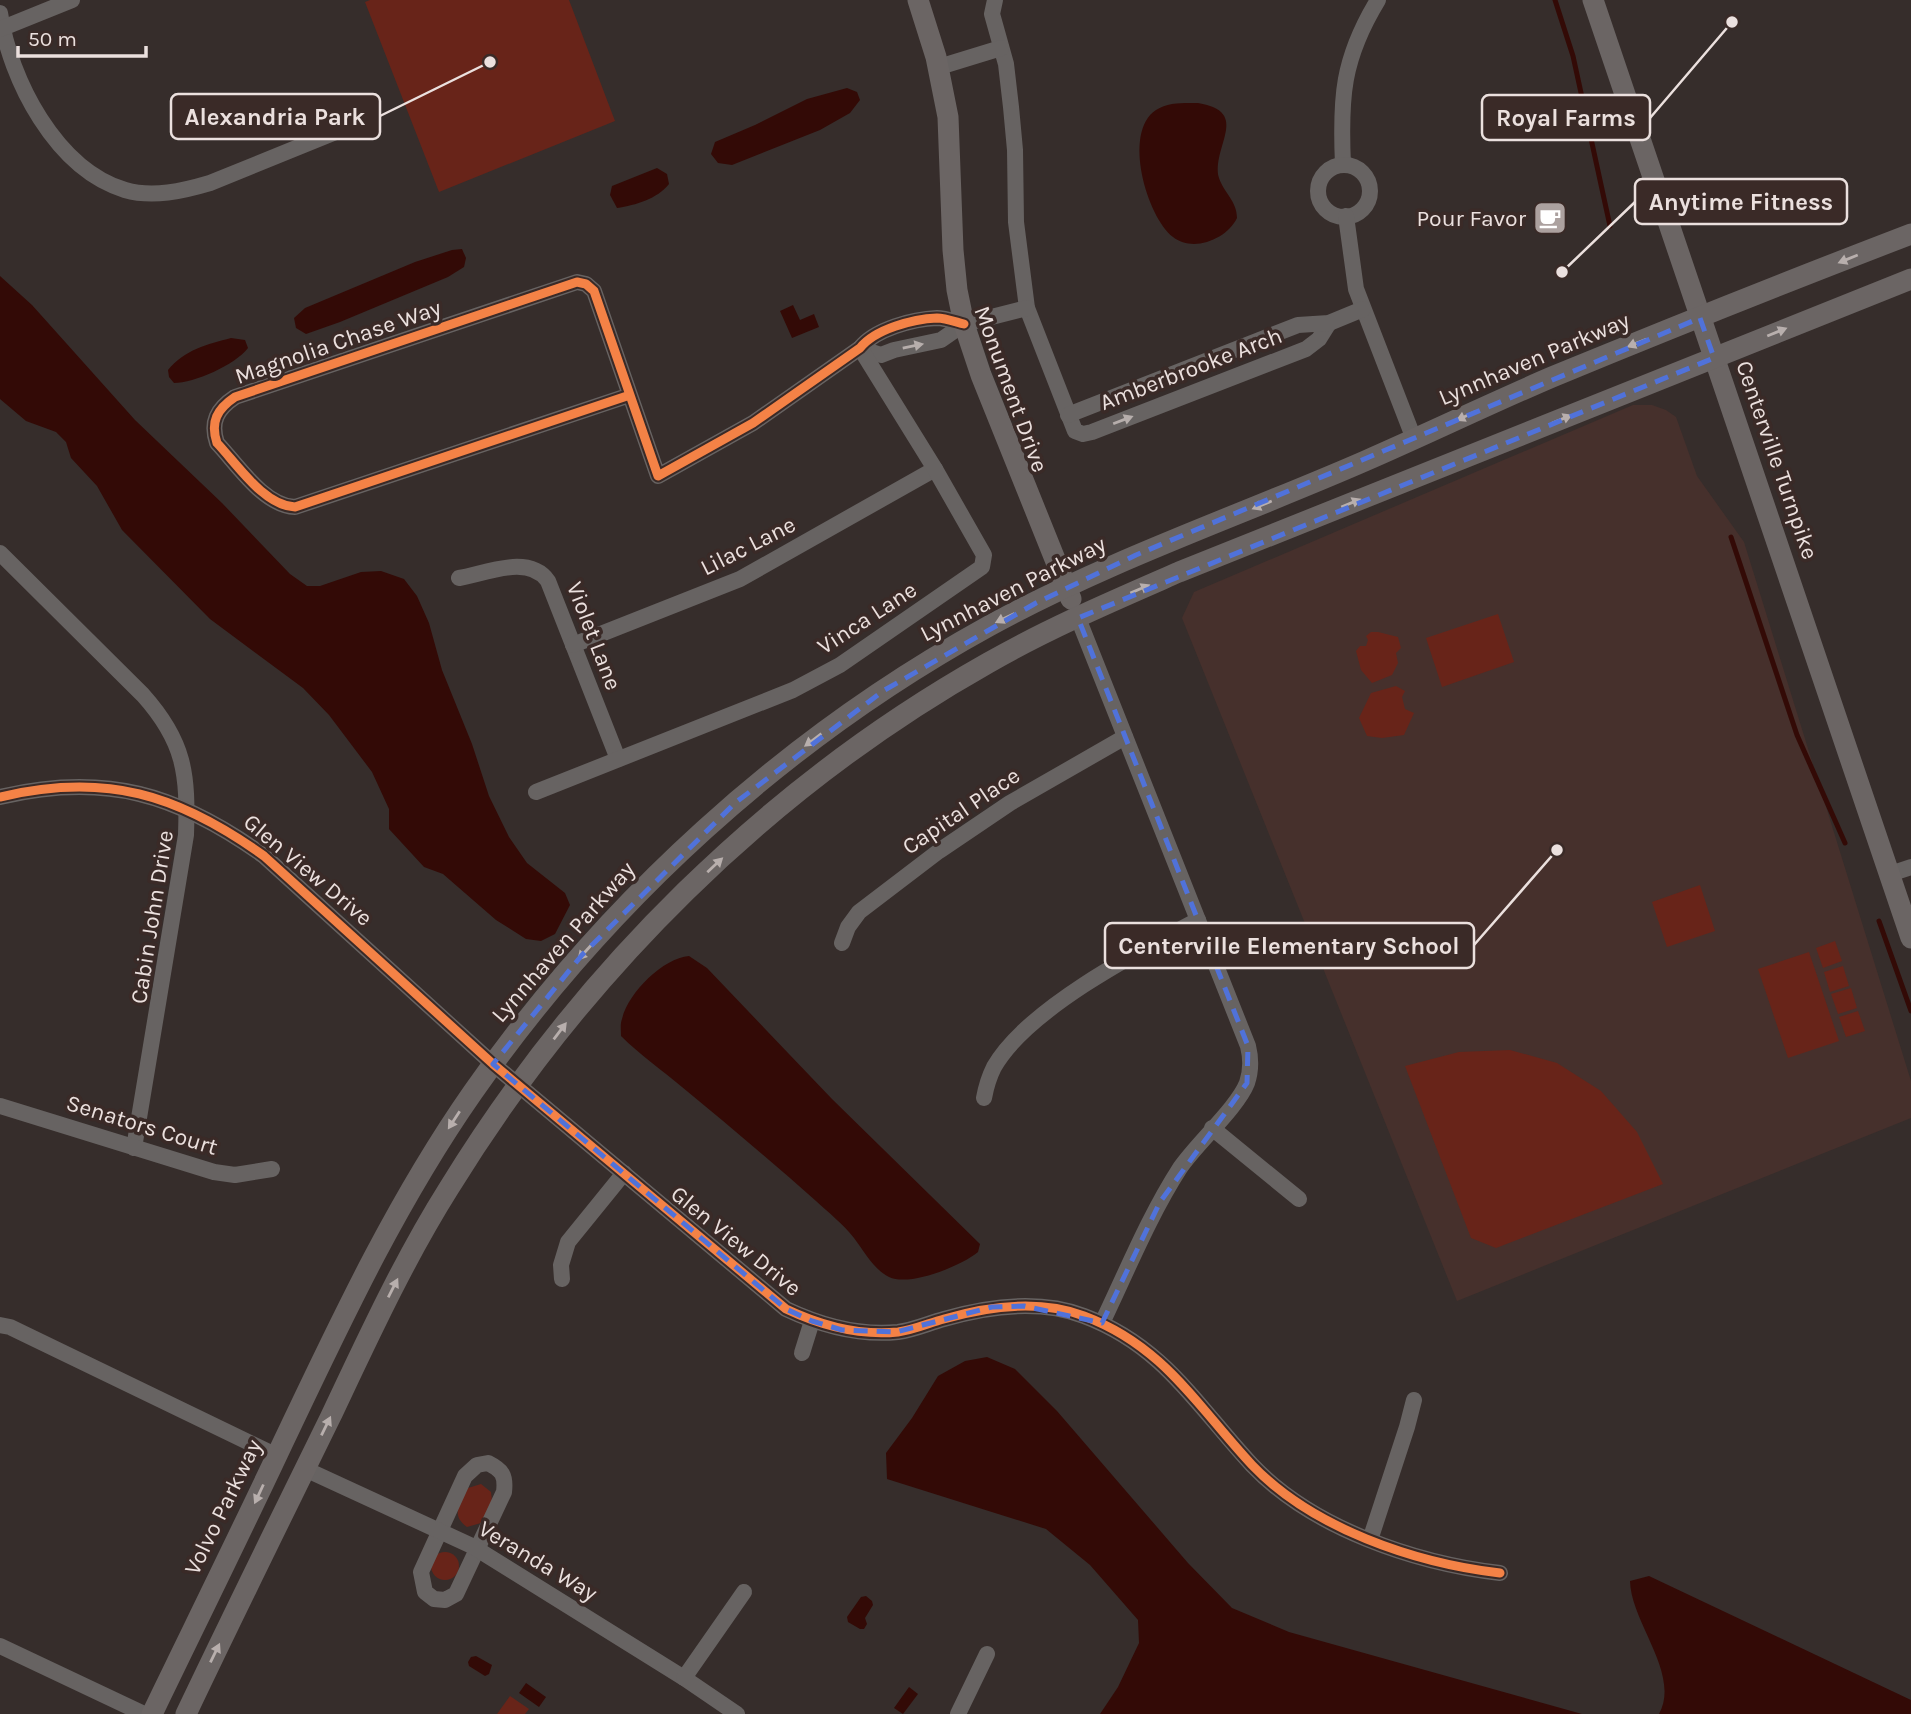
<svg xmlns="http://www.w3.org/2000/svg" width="1911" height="1714" font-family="Karla,sans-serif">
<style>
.built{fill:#46302c}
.green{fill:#682419}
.water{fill:#330a06}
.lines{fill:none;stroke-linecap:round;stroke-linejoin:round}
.stream{stroke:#330a06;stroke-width:5}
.street{stroke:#676362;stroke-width:16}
.secondary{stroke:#6b6564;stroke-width:21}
.cycleway-casing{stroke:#3a2a27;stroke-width:13}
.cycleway{stroke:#f48246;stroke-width:9}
.oneway{fill:#b8afad}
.oneway2{fill:#b6aeac}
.marked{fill:none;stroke:#5072da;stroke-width:5;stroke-dasharray:14 9;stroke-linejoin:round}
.labels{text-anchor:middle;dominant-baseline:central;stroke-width:7;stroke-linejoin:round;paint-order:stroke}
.poi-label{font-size:23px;fill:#ebe0de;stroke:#3a2a27;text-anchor:end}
.street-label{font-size:23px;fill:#ebe0de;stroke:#3a2a27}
.leader{fill:none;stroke:#ebe0de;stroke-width:2.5}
.callout-dot{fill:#ebe0de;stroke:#3a2a27;stroke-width:2.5}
.callout{fill:#3a2a27;stroke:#ebe0de;stroke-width:2.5}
.callout-label{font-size:24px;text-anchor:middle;font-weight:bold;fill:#ebe0de}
</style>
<rect width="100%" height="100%" fill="#362d2b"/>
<polygon class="built" points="1633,405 1652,405 1666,410 1676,417 1697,476 1744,542 1911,1081 1911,1118 1457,1301 1182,618 1194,592"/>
<g class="green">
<polygon points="370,0 569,0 615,121 439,192 365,2"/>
<polygon points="1498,614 1514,662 1442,687 1426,638"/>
<polygon points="1371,632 1378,632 1398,637 1401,648 1396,653 1398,663 1392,675 1372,683 1361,670 1356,651 1360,646 1366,646 1368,640 1366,636"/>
<polygon points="1396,686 1405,691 1402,697 1405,709 1414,713 1404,735 1382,738 1367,736 1359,718 1371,693"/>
<polygon points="1700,885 1715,931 1667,947 1652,902"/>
<polygon points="1835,941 1842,961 1823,968 1816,948"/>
<polygon points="1809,952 1839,1041 1788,1058 1758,969"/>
<polygon points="1843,966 1849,986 1830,992 1824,972"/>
<polygon points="1851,988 1857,1008 1838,1014 1831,994"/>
<polygon points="1858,1011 1865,1031 1846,1037 1839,1017"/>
<polygon points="1510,1050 1557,1063 1601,1091 1637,1132 1663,1184 1496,1248 1471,1238 1405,1066 1459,1052"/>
<path d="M481,1484L491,1492L492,1501L481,1523L467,1527C450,1515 460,1503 468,1488Z"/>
<circle cx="445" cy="1566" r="14"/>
<polygon points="510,1696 529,1709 525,1714 497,1714"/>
</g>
<g class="water">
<polygon points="847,88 857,92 860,100 850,113 820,130 732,165 718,163 711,154 715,142 755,125 807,99"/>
<path d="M1198,103C1252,112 1211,147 1219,178C1224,193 1237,201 1237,218C1227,239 1193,253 1173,237C1147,217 1122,132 1156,110C1168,102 1184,103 1198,103Z"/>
<path d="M657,168L667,174L669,184C657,199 636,205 617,208L610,195L612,186Z"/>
<polygon points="462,249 466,258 464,267 448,277 340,322 306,334 296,328 294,318 305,308 415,262 452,250"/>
<polygon points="0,276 32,305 135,420 222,503 290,574 307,586 320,586 361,572 381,571 404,579 417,596 429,623 442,670 472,744 489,796 509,837 527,863 565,893 570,905 555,934 541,941 526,939 496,920 443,874 424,867 389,829 389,809 372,772 329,715 303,688 210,619 122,530 97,486 71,458 66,442 56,432 26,421 0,399"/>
<polygon points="793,305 800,320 814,314 819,327 792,338 780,311"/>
<path d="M231,338L245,340L248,348C235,365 194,383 174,383L169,377L168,370C184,350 208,344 231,338Z"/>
<path d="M689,956L707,968L832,1099L980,1244L978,1252C961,1266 910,1287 889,1277C873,1269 864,1251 854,1238C843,1224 828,1212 816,1201C772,1162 727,1124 682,1087C662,1070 640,1055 621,1036C621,1030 620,1024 622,1019C628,993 663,958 689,956Z"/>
<polygon points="987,1357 1015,1369 1057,1411 1188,1563 1232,1608 1289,1632 1582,1714 1100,1714 1118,1687 1139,1643 1138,1620 1090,1565 1046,1529 887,1479 886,1453 912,1418 938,1376 965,1361"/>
<path d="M1649,1576L1911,1700V1714H1659C1681,1674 1631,1623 1630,1581Z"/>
<polygon points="866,1596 872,1601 873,1605 865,1618 867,1624 864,1629 860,1629 848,1622 847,1617 861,1597"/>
<polygon points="476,1656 492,1665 489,1674 485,1676 469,1666 468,1662 471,1657"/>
<polygon points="526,1683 546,1697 539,1707 519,1693"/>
<polygon points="909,1687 918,1694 903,1714 894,1708"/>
</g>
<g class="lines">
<g class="stream">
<polyline points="1555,0 1573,56 1610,226"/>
<polyline points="1731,537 1797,735 1845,843"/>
<polyline points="1879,921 1911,1011"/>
</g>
<g class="street">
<polyline points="995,0 992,14 1006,64 1011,107 1015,150 1016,222 1027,308 1075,431 1083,434 1092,432 1306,349 1319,339 1329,323"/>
<path d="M0,13C10,80 56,169 125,190C153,198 183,191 210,183L370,118"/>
<polyline points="0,29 72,0"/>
<polyline points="939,67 1001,48"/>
<path d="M1343,165C1340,98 1342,59 1378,0"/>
<circle cx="1344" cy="191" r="26"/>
<polyline points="1346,216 1356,289 1414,439"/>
<polyline points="860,348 881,355 894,350 941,340 964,324 1027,308"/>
<path d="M630,395L295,507C264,506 237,464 217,443C210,422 217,409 235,397L577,282L586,284L594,291L658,476L753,423L860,348C875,329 913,319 937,318C945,318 956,322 964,324"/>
<polyline points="1068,415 1298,325 1329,323 1363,309"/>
<path d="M0,553L143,695C185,742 188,774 186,835L134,1148"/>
<path d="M459,578C487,573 529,554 548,581L618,759"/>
<path d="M1078,618L1248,1046C1251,1058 1251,1071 1247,1083C1237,1108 1197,1143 1180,1168C1149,1216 1127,1271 1102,1323"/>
<polyline points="573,645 740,579 935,469"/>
<polyline points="536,792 793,690 840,665 982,567 984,555 935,469 860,348"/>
<path d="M0,797C105,772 178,794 264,856L493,1064L786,1309C822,1326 858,1336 898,1332C914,1330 929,1323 944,1319C989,1306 1039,1299 1084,1316C1164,1346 1197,1406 1252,1465C1312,1528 1414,1563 1500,1573"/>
<polyline points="1890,874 1911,867"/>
<polyline points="842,943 848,927 859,912 939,851 1010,803 1125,737"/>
<path d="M984,1098C986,1087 989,1077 994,1067C1027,1009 1139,951 1198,920"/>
<polyline points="0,1106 214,1172 235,1175 272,1169"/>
<polyline points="1212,1128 1299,1199"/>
<polyline points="562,1279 561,1265 568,1242 624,1173"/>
<polyline points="0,1325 10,1327 277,1456"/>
<polyline points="802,1353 812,1321"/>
<path d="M488,1463C502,1470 506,1475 504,1492L456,1594L445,1600L434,1599L425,1592L421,1572L465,1476L477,1465Z"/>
<polyline points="305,1469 472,1546 684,1678 737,1714"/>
<polyline points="1370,1540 1407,1427 1414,1400"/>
<polyline points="0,1646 144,1714"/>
<polyline points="684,1678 744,1592"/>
<polyline points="958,1714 987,1654"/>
</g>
<g class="secondary">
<polyline points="918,0 936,57 948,117 953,250 957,290 964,324 981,375 1071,599"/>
<polyline points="1593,0 1911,938"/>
<path d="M152,1714C194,1627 237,1540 278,1453C337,1329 394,1205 473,1092C606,902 785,738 989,626C1109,560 1239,516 1365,461C1427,434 1489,404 1552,377C1671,328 1791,280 1911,234"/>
<path d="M186,1714C233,1615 282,1516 330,1418C367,1340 403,1261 449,1188C581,973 768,787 988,663C1049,628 1115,600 1179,572L1911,279"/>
</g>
<defs>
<g id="cycleway">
<path d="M630,395L295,507C264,506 237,464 217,443C210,422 217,409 235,397L577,282L586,284L594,291L658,476L753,423L860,348C875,329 913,319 937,318C945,318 956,322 964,324"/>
<path d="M0,797C105,772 178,794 264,856L493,1064L786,1309C822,1326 858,1336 898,1332C914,1330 929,1323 944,1319C989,1306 1039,1299 1084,1316C1164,1346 1197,1406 1252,1465C1312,1528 1414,1563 1500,1573"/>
</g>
</defs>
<use href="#cycleway" class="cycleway-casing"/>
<use href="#cycleway" class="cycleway"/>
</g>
<defs><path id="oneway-solid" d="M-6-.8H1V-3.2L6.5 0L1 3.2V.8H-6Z" transform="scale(1.75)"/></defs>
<g class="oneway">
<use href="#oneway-solid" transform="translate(1848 259) rotate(158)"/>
<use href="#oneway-solid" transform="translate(1777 332) rotate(-22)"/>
<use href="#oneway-solid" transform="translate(1637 343) rotate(158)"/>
<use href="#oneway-solid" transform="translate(1466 416) rotate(155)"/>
<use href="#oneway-solid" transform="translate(1562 419) rotate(-22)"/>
<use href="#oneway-solid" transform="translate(1351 503) rotate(-22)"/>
<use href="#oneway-solid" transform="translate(1262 505) rotate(158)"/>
<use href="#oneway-solid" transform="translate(1140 589) rotate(-23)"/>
<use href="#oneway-solid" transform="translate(1005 618) rotate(154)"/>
<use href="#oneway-solid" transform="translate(813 740) rotate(143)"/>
<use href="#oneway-solid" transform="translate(715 865) rotate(-43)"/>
<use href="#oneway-solid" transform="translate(585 952) rotate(132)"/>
<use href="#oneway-solid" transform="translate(560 1031) rotate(-53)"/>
<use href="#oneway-solid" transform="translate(454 1120) rotate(123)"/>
<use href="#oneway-solid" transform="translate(393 1288) rotate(-63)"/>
<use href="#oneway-solid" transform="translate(326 1426) rotate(-64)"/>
<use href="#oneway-solid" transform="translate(259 1494) rotate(115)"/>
<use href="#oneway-solid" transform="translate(215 1653) rotate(-64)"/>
</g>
<g class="oneway2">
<use href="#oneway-solid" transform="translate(913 346) rotate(-12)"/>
<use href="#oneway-solid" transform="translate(1123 420) rotate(-21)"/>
</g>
<path class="marked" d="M1700,318L1714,358L1078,618L1248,1046L1247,1083L1160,1202L1102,1323L1024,1306L992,1307L896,1332L842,1330L812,1321L786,1309L493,1064L582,955L735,803L883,691L1036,603L1136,555Z"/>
<defs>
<symbol id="cafe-square" viewBox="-11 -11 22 22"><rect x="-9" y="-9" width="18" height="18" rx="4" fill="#aca19f" stroke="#3a2a27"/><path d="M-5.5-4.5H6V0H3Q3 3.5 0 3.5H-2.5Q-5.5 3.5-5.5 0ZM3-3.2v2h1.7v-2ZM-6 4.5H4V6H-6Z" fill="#fff"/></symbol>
</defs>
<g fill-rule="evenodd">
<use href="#cafe-square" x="1531" y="199" width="38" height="38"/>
</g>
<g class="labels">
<g class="poi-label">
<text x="1526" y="218">Pour Favor</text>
</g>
<g class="street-label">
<text transform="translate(338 342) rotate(-19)">Magnolia Chase Way</text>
<text transform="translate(1534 359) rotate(-23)">Lynnhaven Parkway</text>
<text transform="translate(1191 369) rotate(-21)">Amberbrooke Arch</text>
<text transform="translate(1011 389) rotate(70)">Monument Drive</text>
<text transform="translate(1777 460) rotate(71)">Centerville Turnpike</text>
<text transform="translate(748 546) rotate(-27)">Lilac Lane</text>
<text transform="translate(1013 589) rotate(-27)">Lynnhaven Parkway</text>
<text transform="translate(867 618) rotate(-33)">Vinca Lane</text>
<text transform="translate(594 636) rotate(69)">Violet Lane</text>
<text transform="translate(961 811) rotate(-34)">Capital Place</text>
<text transform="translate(308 870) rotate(40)">Glen View Drive</text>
<text transform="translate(152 917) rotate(-81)">Cabin John Drive</text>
<text transform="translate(563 942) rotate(-49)">Lynnhaven Parkway</text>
<text transform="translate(142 1125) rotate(17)">Senators Court</text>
<text transform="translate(736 1241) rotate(39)">Glen View Drive</text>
<text transform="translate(223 1507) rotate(-64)">Volvo Parkway</text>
<text transform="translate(538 1561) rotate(31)">Veranda Way</text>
</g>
</g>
<path class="leader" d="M490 62L380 116M1732 22L1650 118M1562 272L1635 202M1557 850L1474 945"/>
<g class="callout-dot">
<circle cx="490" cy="62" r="7"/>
<circle cx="1732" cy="22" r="7"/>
<circle cx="1562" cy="272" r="7"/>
<circle cx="1557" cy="850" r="7"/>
</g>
<g class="callout">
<rect x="171" y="94" width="209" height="45" rx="7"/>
<rect x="1482" y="95" width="168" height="45" rx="7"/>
<rect x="1635" y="179" width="212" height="45" rx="7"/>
<rect x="1105" y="923" width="369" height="45" rx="7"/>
</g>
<g class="callout-label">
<text x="275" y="125">Alexandria Park</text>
<text x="1566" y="126">Royal Farms</text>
<text x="1741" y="210">Anytime Fitness</text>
<text x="1289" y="954">Centerville Elementary School</text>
</g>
<path d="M18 46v10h128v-10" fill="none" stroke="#ebe0de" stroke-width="3.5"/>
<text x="28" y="46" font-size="21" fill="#ebe0de" stroke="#3a2a27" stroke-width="5" paint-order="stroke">50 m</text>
</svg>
